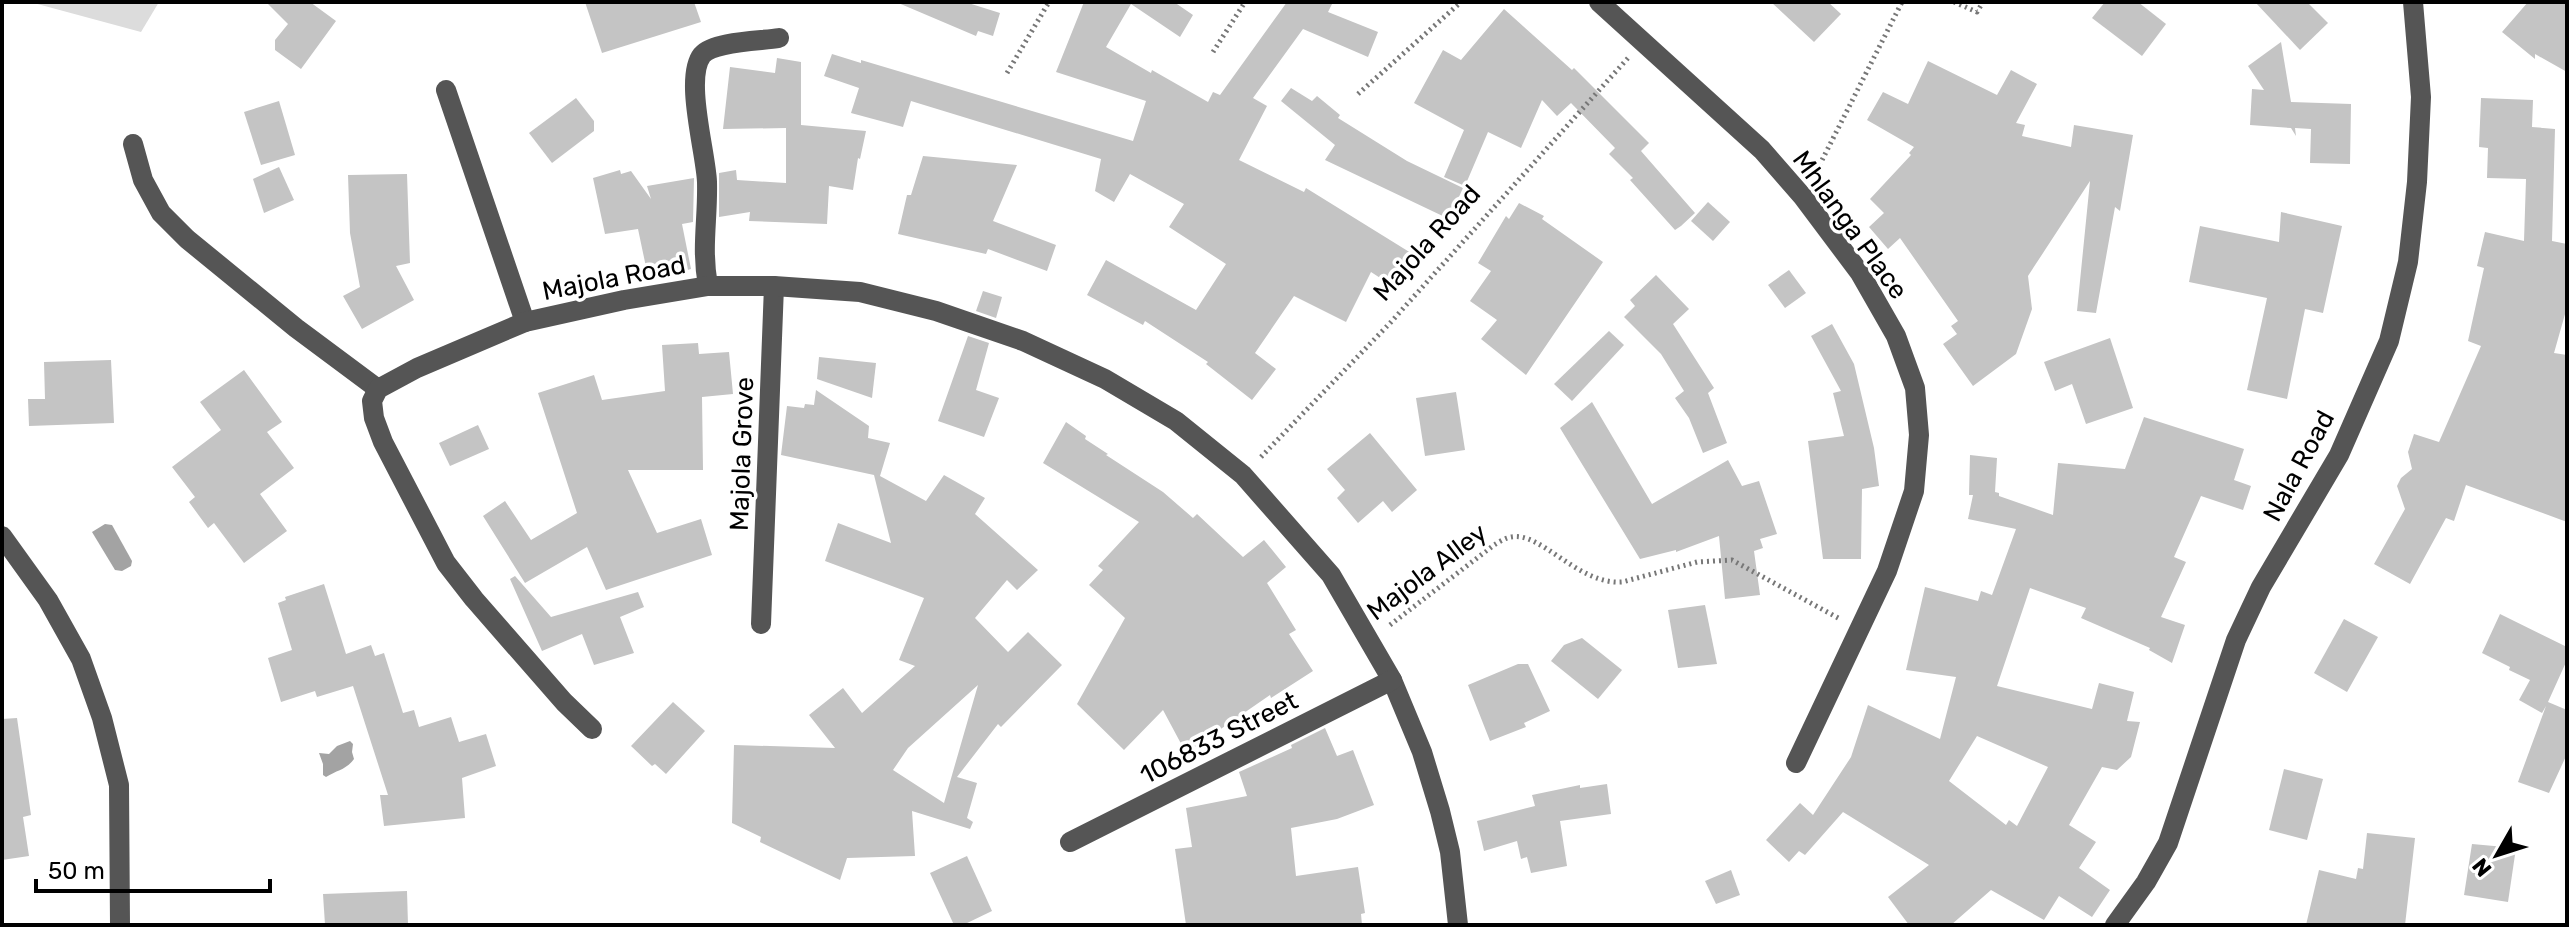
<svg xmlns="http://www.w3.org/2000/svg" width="2569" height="927" font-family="Rubik,sans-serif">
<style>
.green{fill:#dcdcdc}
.water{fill:#a3a3a3}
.building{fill:#c4c4c4;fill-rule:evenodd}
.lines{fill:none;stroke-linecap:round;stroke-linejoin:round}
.path{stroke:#777;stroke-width:5;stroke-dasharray:2 4;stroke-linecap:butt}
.minor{stroke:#555;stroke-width:20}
.labels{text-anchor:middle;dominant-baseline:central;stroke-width:7;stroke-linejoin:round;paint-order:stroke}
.street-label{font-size:26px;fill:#000;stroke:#fff}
</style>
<rect width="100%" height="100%" fill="#fff"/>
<polygon class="green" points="30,2 159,2 141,32"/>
<g class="water">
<polygon points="105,524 112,525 132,561 131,566 122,571 115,570 92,532"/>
<path d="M350,741L353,744L352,752L354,759C346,770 337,770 326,777L323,775V764L319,753L329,754L337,746Z"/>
</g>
<g class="building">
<polygon points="266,2 310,2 336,21 301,69 275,50 275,40 288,24"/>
<polygon points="585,2 694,2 701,22 602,53"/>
<polygon points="896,2 965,2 1000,13 993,36 978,31 976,36"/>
<polygon points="1084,2 1174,2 1193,15 1180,37 1131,4 1106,47 1151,73 1152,70 1208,102 1213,92 1220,95 1287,2 1333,2 1328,12 1378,32 1368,57 1303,29 1253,98 1267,106 1239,160 1304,192 1306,188 1411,253 1391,285 1371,272 1346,322 1294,296 1255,353 1276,369 1252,400 1206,364 1208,362 1145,321 1143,325 1087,295 1106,260 1196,310 1226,264 1169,227 1184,204 1130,174 1114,202 1095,191 1101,159 911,101 903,127 851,113 859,88 824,76 832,54 861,63 861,60 1133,141 1146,101 1056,72"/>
<polygon points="1771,2 1828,2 1841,14 1814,42"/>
<polygon points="2105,2 2138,2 2166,24 2142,56 2092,18"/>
<polygon points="2255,2 2307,2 2328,23 2300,50"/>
<polygon points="2528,2 2567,2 2567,72 2535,54 2535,59 2502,32"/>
<polygon points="1504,9 1572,70 1574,68 1649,143 1641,151 1695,213 1681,226 1675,230 1630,180 1633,178 1609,154 1615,148 1571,103 1557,116 1542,100 1521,148 1488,132 1465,186 1444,177 1464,130 1414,103 1443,50 1461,60"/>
<polygon points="2281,42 2291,102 2351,104 2350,164 2310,163 2311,129 2295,128 2296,136 2291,128 2250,125 2252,89 2264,90 2248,66"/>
<polygon points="777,58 801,62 801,125 866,131 860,159 858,158 853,190 829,186 827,224 749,221 750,212 719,217 719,173 736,170 737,180 786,183 786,128 723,129 730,67 775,73"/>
<polygon points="1928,61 1997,95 2011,70 2037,84 2016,123 2025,125 2022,136 2071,147 2074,125 2133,135 2120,211 2115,207 2096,313 2077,311 2090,181 2028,276 2032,309 2016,354 1973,386 1943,344 1957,334 1951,326 1958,321 1900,238 1888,249 1869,227 1884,213 1870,199 1911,155 1909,153 1914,147 1867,120 1883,92 1908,104"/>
<polygon points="1291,88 1312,101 1317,96 1340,115 1338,118 1407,161 1463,188 1449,219 1325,160 1335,145 1281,101"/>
<polygon points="576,98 594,121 594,131 552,163 529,133"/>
<polygon points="2481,98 2533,100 2532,127 2555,129 2552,241 2567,244 2567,307 2554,353 2567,355 2567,522 2466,485 2454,521 2446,518 2410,584 2374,564 2405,509 2397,486 2401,478 2412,469 2408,452 2414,434 2439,442 2481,346 2468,341 2484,268 2477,266 2485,232 2524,241 2526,179 2487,178 2488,148 2479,147"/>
<polygon points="279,101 295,155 261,165 244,112"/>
<polygon points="923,156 1017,165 993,221 1056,245 1047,271 988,249 986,254 898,234 907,195 911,195"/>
<polygon points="279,167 294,200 264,213 253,179"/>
<polygon points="620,170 621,174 631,171 651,199 647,186 694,178 693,222 682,224 691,269 676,273 672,262 646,267 638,229 605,234 593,178"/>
<polygon points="407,174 410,263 396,266 414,300 362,329 343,296 360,287 350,233 348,175"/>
<polygon points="1708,202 1730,222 1713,241 1691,221"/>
<polygon points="1519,203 1544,216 1542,219 1603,262 1526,375 1481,339 1497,320 1470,301 1491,271 1478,263 1506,216 1509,219"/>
<polygon points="2281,212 2342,226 2323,313 2305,309 2287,399 2247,390 2267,298 2189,282 2200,226 2279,242"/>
<polygon points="1789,270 1806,293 1785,308 1768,285"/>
<polygon points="1656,275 1689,309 1673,324 1714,388 1708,393 1727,443 1703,453 1689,418 1675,398 1684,391 1661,354 1624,317 1635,306 1630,300"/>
<polygon points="983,291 1002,297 996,318 976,311"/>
<polygon points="1832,324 1854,364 1874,448 1879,486 1862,489 1861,559 1823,559 1808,441 1844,436 1833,393 1841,391 1811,336"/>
<polygon points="1609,331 1624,345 1572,401 1554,384"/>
<polygon points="968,336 989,343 976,390 999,398 984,437 938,421"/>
<polygon points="2110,338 2133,408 2086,424 2072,384 2055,391 2044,362"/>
<polygon points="698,343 699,354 729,352 733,394 702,397 703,470 628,470 657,533 701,519 712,555 606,590 587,547 525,583 483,516 505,501 531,540 577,513 538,393 594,375 602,400 665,391 662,345"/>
<polygon points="819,357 876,363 872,398 817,379"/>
<polygon points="111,360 114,423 29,426 28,399 45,399 44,362"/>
<polygon points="244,370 282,422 267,432 294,468 260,494 287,531 244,563 214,523 208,528 189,502 195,497 172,467 221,430 200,402"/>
<path d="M816,390L869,426L868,438L890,443L880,476L926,501L944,475L985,498L975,514L1038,570L1017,590L1007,580L975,618L1008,652L1028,632L1062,665L1001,727L998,724L957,777L977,783L967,818L973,822L970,829L912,811L915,856L847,858L840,880L760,842L761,837L732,823L734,745L835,748L809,715L843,688L862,713L915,666L899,660L924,598L825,561L838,523L891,543L874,475L781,455L787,406L804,408L805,404L814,405ZM978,685L950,782L944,803L893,770L908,748Z"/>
<polygon points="1456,392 1465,450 1425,456 1416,398"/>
<polygon points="1592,402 1652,504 1728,460 1742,486 1759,481 1777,534 1760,539 1763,548 1754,551 1760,595 1725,599 1719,536 1676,552 1676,550 1640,559 1560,428"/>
<path d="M2144,417L2244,449L2234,480L2251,486L2243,510L2201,496L2174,557L2186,562L2161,617L2185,625L2172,663L2149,650L2150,648L2081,618L2086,608L2030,588L1997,686L2092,709L2099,683L2134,692L2127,721L2140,722L2131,757L2117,770L2102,767L2069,825L2096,842L2079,868L2110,890L2092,917L2059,896L2044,920L1991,890L1951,925H1909L1888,897L1929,865L1843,812L1805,855L1799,851L1789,862L1766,840L1800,803L1813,815L1851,757L1868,705L1940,739L1956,677L1906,670L1925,587L1978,601L1981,591L1992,595L2016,529L1968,519L1973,495H1969L1970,455L1997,458L1995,492L1999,493V496L2053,515L2058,463L2125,469ZM1977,736L2048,767L2017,826L2009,820L2006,825L1949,781Z"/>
<polygon points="1066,422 1086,436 1085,439 1108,454 1106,455 1163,492 1193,518 1197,514 1243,557 1264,540 1286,567 1267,583 1296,630 1289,634 1313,671 1271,698 1270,695 1186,753 1163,710 1124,750 1077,704 1125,618 1089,585 1103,570 1098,566 1139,522 1043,463"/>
<polygon points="478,425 489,449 450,466 439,443"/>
<polygon points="1370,433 1417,490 1392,512 1383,501 1358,523 1337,498 1345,490 1327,469"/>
<polygon points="515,576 551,617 638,592 644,607 620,617 634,653 594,665 582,634 542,651 510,579"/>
<polygon points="324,584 346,654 371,645 375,656 384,653 403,713 414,710 419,727 451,717 459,742 486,734 496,766 462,778 465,818 384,826 380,795 388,795 353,686 317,697 315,691 281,702 268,658 292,650 278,603 286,600 285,597"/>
<polygon points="1705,605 1717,664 1678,668 1668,610"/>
<polygon points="2500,614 2567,647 2567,660 2548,702 2567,710 2567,754 2549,793 2518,782 2546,706 2542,713 2519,700 2530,680 2509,670 2510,667 2482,653"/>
<polygon points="2344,619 2378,637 2347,692 2314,673"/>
<polygon points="1582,638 1622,670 1598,699 1551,661 1564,645"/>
<polygon points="1518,664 1528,664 1550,711 1524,723 1526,727 1490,741 1468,685"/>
<polygon points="673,702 705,731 666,774 655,764 652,766 631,746"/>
<polygon points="17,718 31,815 23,817 29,856 2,860 2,719"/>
<polygon points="1325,728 1337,756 1353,750 1374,805 1337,819 1291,828 1296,876 1358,867 1365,913 1361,914 1362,925 1186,925 1175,849 1192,847 1186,808 1247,796 1239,772 1292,748 1291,745"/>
<polygon points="2284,769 2323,779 2307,840 2269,830"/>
<polygon points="1607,784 1611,814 1560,821 1567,866 1531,873 1527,857 1521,859 1517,841 1484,851 1477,821 1535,806 1532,795 1580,785 1580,788"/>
<polygon points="2367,833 2415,838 2405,925 2306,925 2319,870 2356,879 2358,868 2363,869"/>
<polygon points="2472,844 2516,848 2508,902 2464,895"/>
<polygon points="967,856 992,911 963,925 954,925 930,873"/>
<polygon points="1731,870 1740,895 1716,904 1705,881"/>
<polygon points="407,891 408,925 325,925 323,894"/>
</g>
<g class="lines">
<g class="path">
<polyline points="1954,2 1977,12 1983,2"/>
<polyline points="1213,52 1245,2"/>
<polyline points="1007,73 1049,2"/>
<polyline points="1358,94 1461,2"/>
<polyline points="1814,176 1902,2"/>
<polyline points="1261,457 1391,322 1628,58"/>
<path d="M1390,625L1494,545C1499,542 1505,538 1511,537C1541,531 1578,585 1622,582L1697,562L1732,560L1840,619"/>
</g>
<g class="minor">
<polyline points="1599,2 1762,150 1803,197 1860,273 1896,336 1915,388 1919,435 1914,491 1887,571 1796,763"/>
<polyline points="446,90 525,322"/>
<polyline points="133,144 143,180 161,213 187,239 296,328 378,389"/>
<path d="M708,286C701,247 708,220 707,182C706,153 684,78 702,55C714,41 761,41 779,38"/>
<polyline points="2,536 48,600 81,659 102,718 119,785 120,925"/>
<polyline points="761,624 774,286"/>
<polyline points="592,729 564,702 474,599 446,563 383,442 374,418 372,401 378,389 417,368 525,322 624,300 708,286 774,286 860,292 936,311 1023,341 1105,379 1176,421 1243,475 1331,575 1392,680 1422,752 1440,811 1450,852 1458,925"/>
<polyline points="1070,842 1392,680"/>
<polyline points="2115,925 2146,882 2168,843 2236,640 2261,587 2339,455 2389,341 2408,262 2417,182 2421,97 2413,2"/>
</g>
</g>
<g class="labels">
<g class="street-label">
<text transform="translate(1850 225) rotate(54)">Mhlanga Place</text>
<text transform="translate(1427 243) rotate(-48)">Majola Road</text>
<text transform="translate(614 278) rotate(-11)">Majola Road</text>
<text transform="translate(742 454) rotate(-88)">Majola Grove</text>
<text transform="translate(2299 466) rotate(-62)">Nala Road</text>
<text transform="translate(1427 572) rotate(-37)">Majola Alley</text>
<text transform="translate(1219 738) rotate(-27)">106833 Street</text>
</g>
</g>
<rect width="2569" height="927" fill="none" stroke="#000000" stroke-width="8"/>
<g transform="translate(2497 855) rotate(231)" stroke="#ffffff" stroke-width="6" paint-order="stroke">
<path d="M0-6L14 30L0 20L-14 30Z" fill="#000000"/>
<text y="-12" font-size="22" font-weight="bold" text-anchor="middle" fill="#000000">N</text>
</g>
<path d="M36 879v12h234v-12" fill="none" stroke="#000000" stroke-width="4"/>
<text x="48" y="879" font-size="24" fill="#000000" stroke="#ffffff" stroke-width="6" paint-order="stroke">50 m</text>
</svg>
